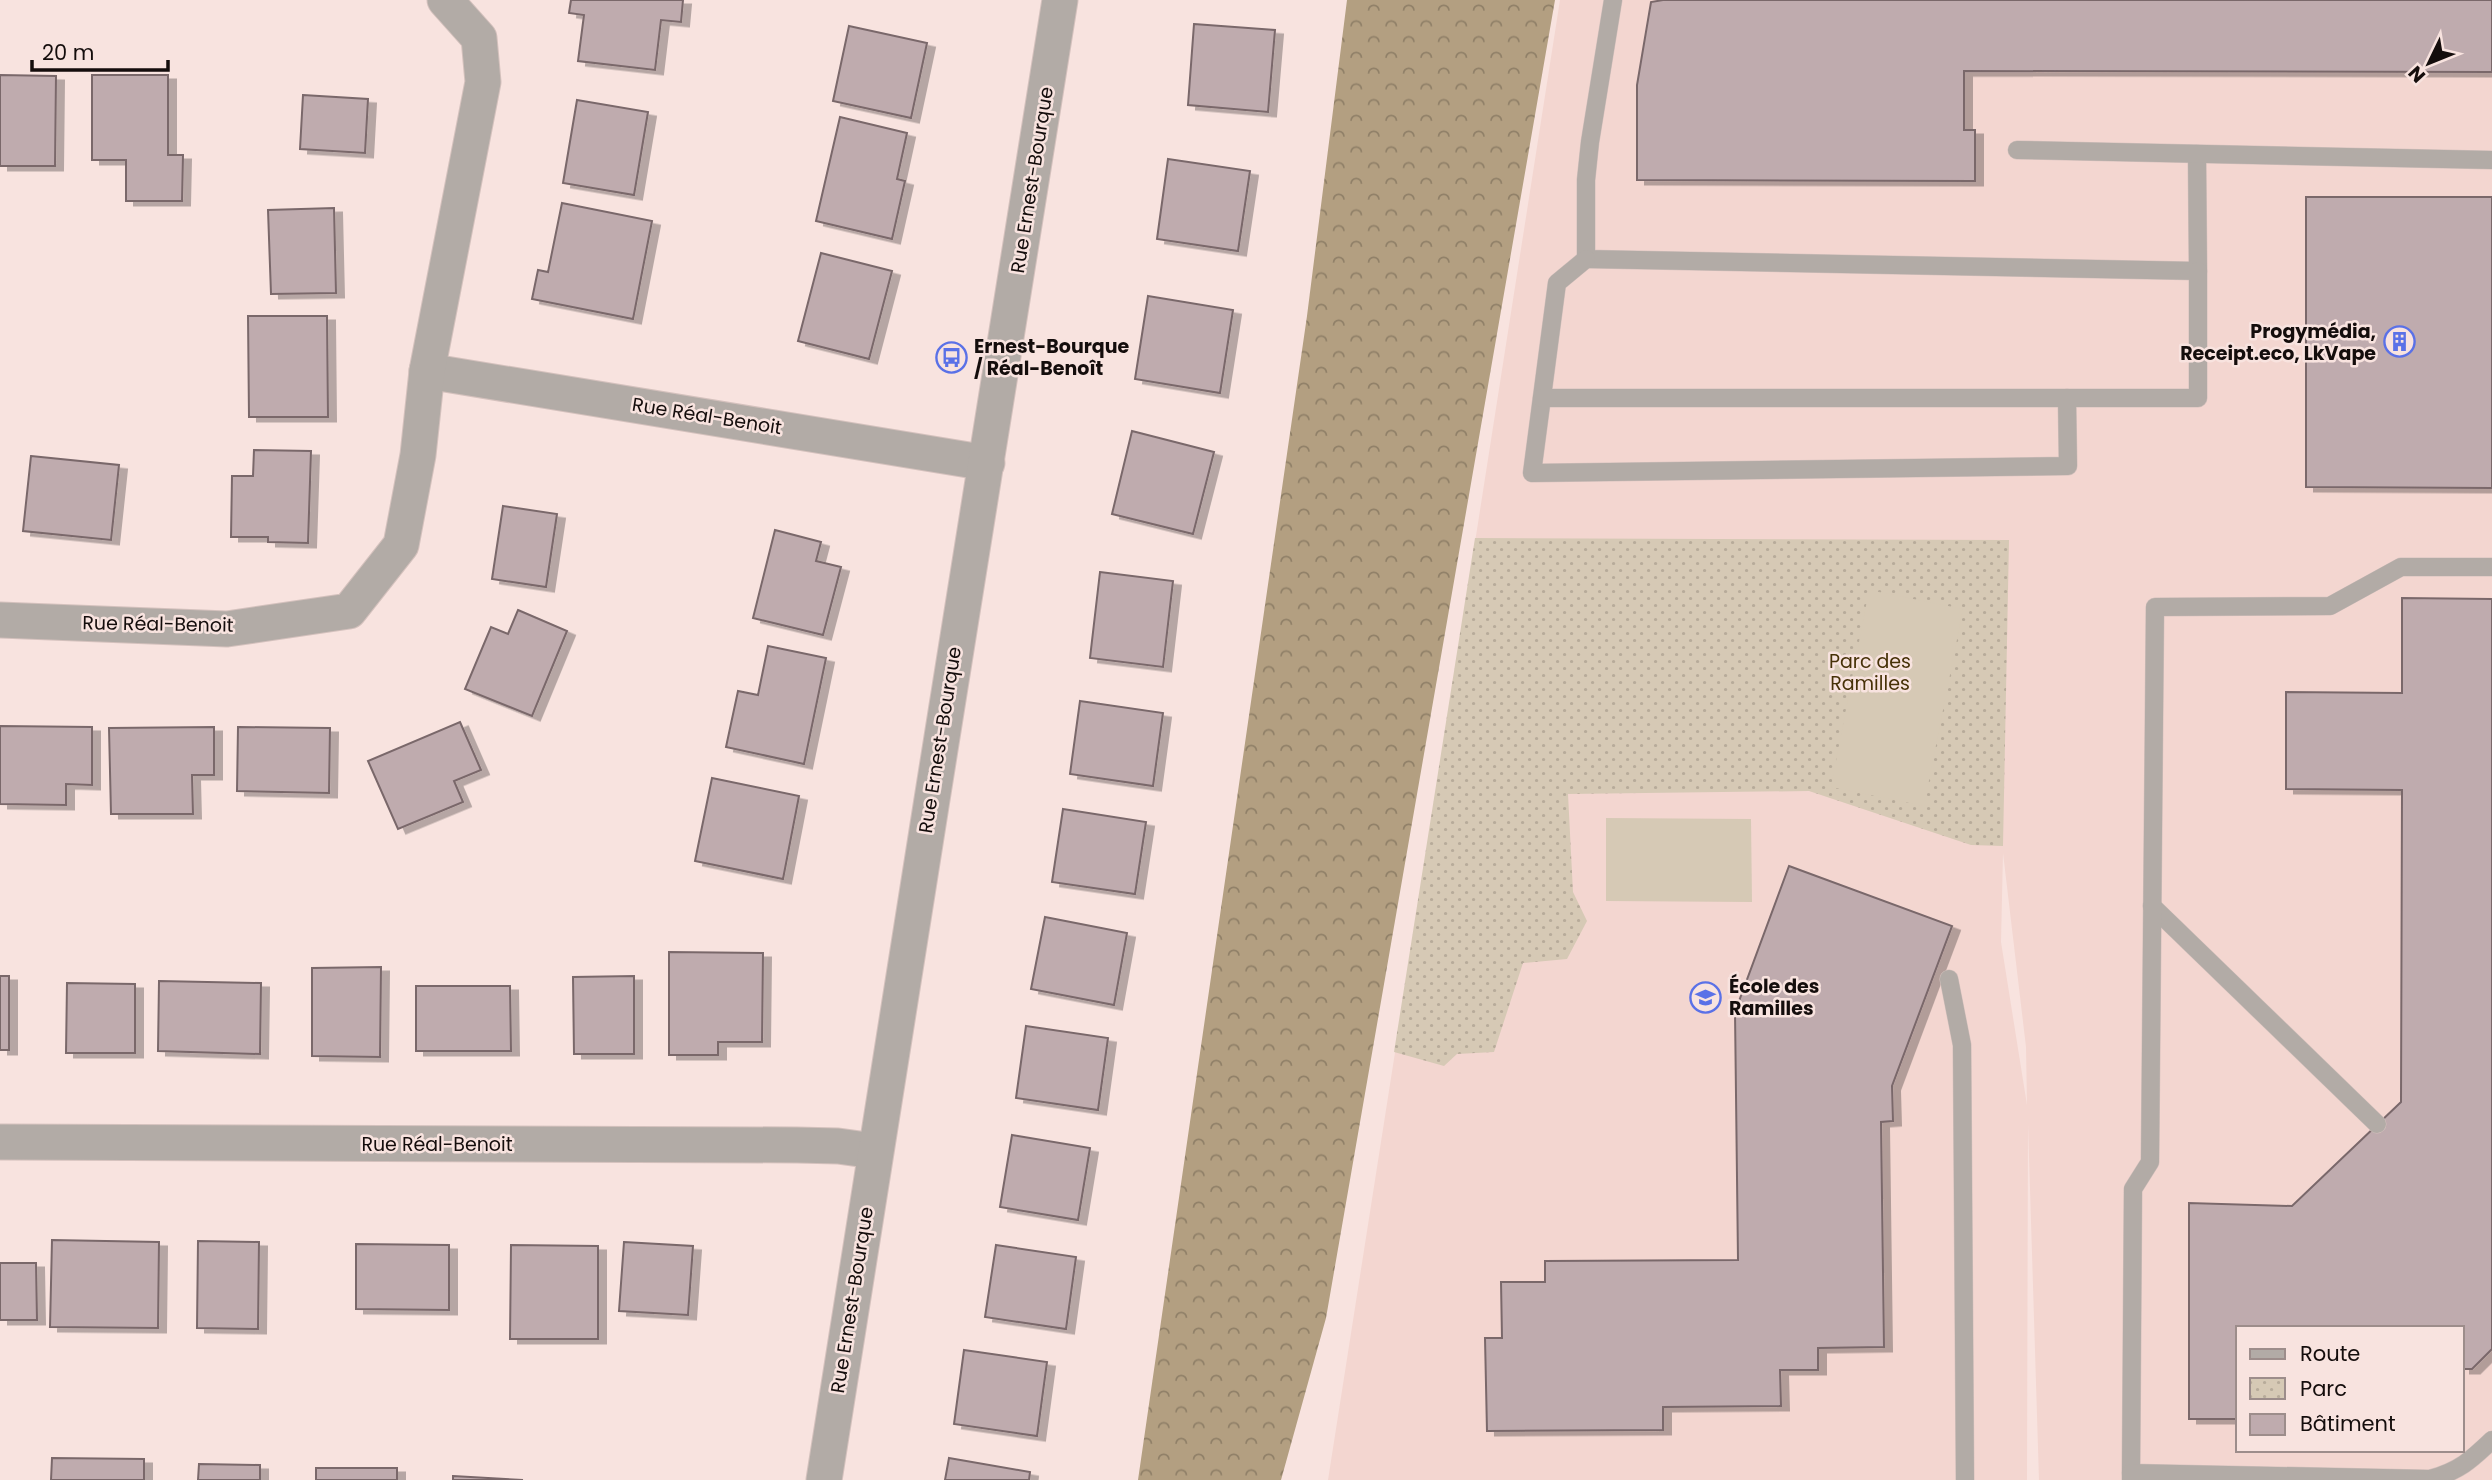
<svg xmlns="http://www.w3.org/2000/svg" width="2492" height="1480" font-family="Poppins,sans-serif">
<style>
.built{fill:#f3d6d0;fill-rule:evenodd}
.forest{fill:url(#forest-crowns)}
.park{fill:url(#park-dots)}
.pitch{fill:#d6c9b5}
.building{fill:#bfabae;stroke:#7a686b;stroke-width:2;filter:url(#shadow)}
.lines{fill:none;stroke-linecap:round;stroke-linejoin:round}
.lane-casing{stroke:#d4c1bd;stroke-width:19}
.street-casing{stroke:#d4c1bd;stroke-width:37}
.lane{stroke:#b2aba6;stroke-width:18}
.street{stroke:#b2aba6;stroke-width:35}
.labels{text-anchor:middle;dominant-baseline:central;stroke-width:5;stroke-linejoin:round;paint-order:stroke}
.street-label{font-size:19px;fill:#140d0c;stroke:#f8e3df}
.poi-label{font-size:19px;font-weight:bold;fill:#140d0c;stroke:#f8e3df;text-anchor:start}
.park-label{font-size:19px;fill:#463107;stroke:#f8e3df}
</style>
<defs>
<pattern id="forest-crowns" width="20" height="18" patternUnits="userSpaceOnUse" patternTransform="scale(1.75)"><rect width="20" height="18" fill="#b39f81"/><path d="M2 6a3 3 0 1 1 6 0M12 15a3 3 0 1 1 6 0" fill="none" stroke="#908068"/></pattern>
<pattern id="park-dots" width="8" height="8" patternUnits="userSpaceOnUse" patternTransform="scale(1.75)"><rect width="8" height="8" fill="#d6c9b5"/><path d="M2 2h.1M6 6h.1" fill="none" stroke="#b7ab9a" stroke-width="1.8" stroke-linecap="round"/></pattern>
<filter id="shadow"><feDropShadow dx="8" dy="4.5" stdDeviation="0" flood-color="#0004"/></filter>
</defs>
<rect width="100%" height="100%" fill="#f8e3df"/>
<path class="built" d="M1560,0H2492V1480H2039L2028,1124L2027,1480H1328ZM2003,853L2026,1047L2027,1105L2001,942ZM2238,1328H2462V1450H2238Z"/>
<polygon class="forest" points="1347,0 1555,0 1326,1318 1281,1480 1138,1480 1307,316"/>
<polygon class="park" points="1475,538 2009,540 2003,846 1971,845 1809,791 1568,794 1573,892 1587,921 1567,959 1523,963 1494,1052 1457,1054 1444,1066 1394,1052"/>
<g class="pitch">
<polygon points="1869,590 1963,609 1924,806 1831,787"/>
<polygon points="1606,818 1751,819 1752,902 1606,901"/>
</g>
<g class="building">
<polygon points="571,0 683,0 681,22 661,20 655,70 578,61 584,15 569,13"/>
<polygon points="1663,0 2492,0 2492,72 1964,71 1964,130 1975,130 1975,181 1637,180 1637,85 1651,2"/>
<polygon points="1194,24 1275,30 1268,112 1188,105"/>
<polygon points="849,26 927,43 911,118 833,101"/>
<polygon points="0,75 56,76 55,166 0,166"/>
<polygon points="92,75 168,75 168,155 183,155 182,201 126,201 126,160 92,160"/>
<polygon points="303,95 368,99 365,153 300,149"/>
<polygon points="577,100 648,112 634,195 563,183"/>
<polygon points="840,117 907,133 897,179 905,181 892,239 816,221"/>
<polygon points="1168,159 1250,171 1238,251 1157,239"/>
<polygon points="2306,197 2492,197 2492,488 2306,487"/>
<polygon points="562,203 652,221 633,319 532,299 538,270 548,272"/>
<polygon points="334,208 336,293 271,294 268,210"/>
<polygon points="821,253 892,271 869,359 798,341"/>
<polygon points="1148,296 1233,310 1220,393 1135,379"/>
<polygon points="248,316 327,316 328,417 249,417"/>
<polygon points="1132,431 1214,452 1193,534 1112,514"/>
<polygon points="254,450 311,451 308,543 268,542 268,537 231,537 232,476 253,476"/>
<polygon points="31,456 119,465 111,540 23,531"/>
<polygon points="503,506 557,514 546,587 492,579"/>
<polygon points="775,530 821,542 816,561 841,567 823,635 753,618"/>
<polygon points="1100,572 1173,581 1163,667 1090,658"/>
<polygon points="2402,598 2492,599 2492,1349 2472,1369 2462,1369 2462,1328 2238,1328 2238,1419 2189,1419 2189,1203 2292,1206 2401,1102 2402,790 2286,789 2286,692 2402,693"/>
<polygon points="518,610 567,631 532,716 465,689 491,627 508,634"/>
<polygon points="768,646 826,658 804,764 726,747 738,691 758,695"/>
<polygon points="1080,701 1163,713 1153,786 1070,774"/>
<polygon points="460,722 481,770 454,781 463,802 398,829 368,761"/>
<polygon points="0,726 92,727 92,785 66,784 66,805 0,804"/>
<polygon points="214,727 214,775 192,775 193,814 111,814 109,728"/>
<polygon points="238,727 330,728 329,793 237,791"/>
<polygon points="712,778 799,796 783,879 695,861"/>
<polygon points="1063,809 1146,822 1135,894 1052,882"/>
<polygon points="1789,866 1952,926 1892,1086 1893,1121 1881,1122 1884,1347 1818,1348 1818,1370 1780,1370 1781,1406 1663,1407 1663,1430 1487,1431 1485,1338 1502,1338 1501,1282 1545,1282 1545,1261 1738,1260 1735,1012"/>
<polygon points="1045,917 1127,933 1114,1005 1031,989"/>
<polygon points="669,952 763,953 762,1042 718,1042 718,1055 669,1055"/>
<polygon points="381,967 380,1057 312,1056 312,968"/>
<rect x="0" y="976" width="9" height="74"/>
<polygon points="634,976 634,1054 574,1054 573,977"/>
<polygon points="159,981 261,983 260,1054 158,1051"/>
<polygon points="67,983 135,984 135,1053 66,1053"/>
<polygon points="416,986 510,986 511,1051 416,1051"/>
<polygon points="1026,1026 1108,1038 1098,1110 1016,1098"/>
<polygon points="1012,1135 1090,1148 1078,1220 1000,1207"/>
<polygon points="52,1240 159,1242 158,1328 50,1327"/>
<polygon points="198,1241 259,1242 258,1329 197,1328"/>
<polygon points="624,1242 693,1246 688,1315 619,1311"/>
<polygon points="356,1244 449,1245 449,1310 356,1309"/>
<polygon points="511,1245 598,1246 598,1339 510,1339"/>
<polygon points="996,1245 1076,1257 1066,1329 985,1317"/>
<polygon points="0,1263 36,1263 37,1320 0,1320"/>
<polygon points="964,1350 1047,1362 1037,1436 954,1424"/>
<polygon points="52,1458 144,1459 144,1480 51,1480"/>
<polygon points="949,1458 1030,1472 1029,1480 945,1480"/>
<polygon points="199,1464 260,1465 260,1480 198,1480"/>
<rect x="316" y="1468" width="81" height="12"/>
<polygon points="453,1476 523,1480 453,1480"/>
</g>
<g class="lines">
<defs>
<g id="lane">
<polyline points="1613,0 1590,142 1586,180 1586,259 2198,271 2197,154"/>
<polyline points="2017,150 2492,160"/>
<polyline points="1586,259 1557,283 1532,473 2068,466 2067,398"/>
<polyline points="1542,398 2198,398 2198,271"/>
<polyline points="2152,906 2377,1124"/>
<polyline points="1949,979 1962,1045 1965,1480"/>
<polyline points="2131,1473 2133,1189 2150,1162 2155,607 2330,606 2401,567 2492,567"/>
<path d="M2131,1480V1473L2430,1479C2459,1471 2470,1461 2492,1440"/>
</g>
<g id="street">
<polyline points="427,371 987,463"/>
<polyline points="0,620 227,629 349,611 401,545 418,455 427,371 483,82 479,38 445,0"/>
<polyline points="0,1142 797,1145 838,1146 874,1151"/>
<path d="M824,1480C900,986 983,494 1060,0"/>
</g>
</defs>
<use href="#lane" class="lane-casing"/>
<use href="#street" class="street-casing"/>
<use href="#lane" class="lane"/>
<use href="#street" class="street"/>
</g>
<defs>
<symbol id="building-ring" viewBox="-11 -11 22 22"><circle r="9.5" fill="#f8e3df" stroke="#5a71e7" stroke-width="1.5"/><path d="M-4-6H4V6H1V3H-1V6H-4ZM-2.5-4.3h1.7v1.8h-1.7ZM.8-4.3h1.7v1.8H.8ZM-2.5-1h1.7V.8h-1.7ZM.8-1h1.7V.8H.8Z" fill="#5a71e7"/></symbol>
<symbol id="bus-ring" viewBox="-11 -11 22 22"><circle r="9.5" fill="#f8e3df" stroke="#5a71e7" stroke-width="1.5"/><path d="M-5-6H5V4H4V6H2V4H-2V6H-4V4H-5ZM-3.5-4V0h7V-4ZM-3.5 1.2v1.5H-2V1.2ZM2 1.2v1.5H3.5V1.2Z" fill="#5a71e7"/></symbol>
<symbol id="school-ring" viewBox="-11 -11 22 22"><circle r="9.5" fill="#f8e3df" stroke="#5a71e7" stroke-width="1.5"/><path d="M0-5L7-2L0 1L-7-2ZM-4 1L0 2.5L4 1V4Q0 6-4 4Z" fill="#5a71e7"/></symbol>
</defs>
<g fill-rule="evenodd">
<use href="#building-ring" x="2382" y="324" width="35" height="35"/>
<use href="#bus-ring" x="934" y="340" width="35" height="35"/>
<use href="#school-ring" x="1688" y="980" width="35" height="35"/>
</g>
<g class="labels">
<g class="street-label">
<text transform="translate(1032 180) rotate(-81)">Rue Ernest-Bourque</text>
<text transform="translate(707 416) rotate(9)">Rue Réal-Benoit</text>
<text transform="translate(158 624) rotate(1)">Rue Réal-Benoit</text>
<text transform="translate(940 740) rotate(-81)">Rue Ernest-Bourque</text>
<text x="437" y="1144">Rue Réal-Benoit</text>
<text transform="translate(852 1300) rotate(-81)">Rue Ernest-Bourque</text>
</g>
<g class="poi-label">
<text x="2376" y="331" text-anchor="end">Progymédia,<tspan x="2376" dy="22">Receipt.eco, LkVape</tspan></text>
<text x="974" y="346">Ernest-Bourque<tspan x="974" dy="22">/ Réal-Benoît</tspan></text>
<text x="1729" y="986">École des<tspan x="1729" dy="22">Ramilles</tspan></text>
</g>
<g class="park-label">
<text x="1870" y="661">Parc des<tspan x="1870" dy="22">Ramilles</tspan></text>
</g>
</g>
<rect x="2236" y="1326" width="228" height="126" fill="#f8e3df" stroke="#9d8d8b" stroke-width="2"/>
<rect x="2250" y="1349" width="35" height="10" fill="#b2aba6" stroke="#9d8d8b" stroke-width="2"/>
<text x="2300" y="1361" font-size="21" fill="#140d0c">Route</text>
<rect x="2250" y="1378" width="35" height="21" fill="url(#park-dots)" stroke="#9d8d8b" stroke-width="2"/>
<text x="2300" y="1396" font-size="21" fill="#140d0c">Parc</text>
<rect x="2250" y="1414" width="35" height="21" fill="#bfabae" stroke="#9d8d8b" stroke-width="2"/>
<text x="2300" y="1431" font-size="21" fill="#140d0c">Bâtiment</text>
<g transform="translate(2429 63) rotate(227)" stroke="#f8e3df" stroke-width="5" paint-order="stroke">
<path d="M0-5L12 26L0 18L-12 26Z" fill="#140d0c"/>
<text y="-10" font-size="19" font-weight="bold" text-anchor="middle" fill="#140d0c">N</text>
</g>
<path d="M32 60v10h136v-10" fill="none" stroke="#140d0c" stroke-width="3.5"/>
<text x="42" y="60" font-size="21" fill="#140d0c" stroke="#f8e3df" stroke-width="5" paint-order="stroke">20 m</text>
</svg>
